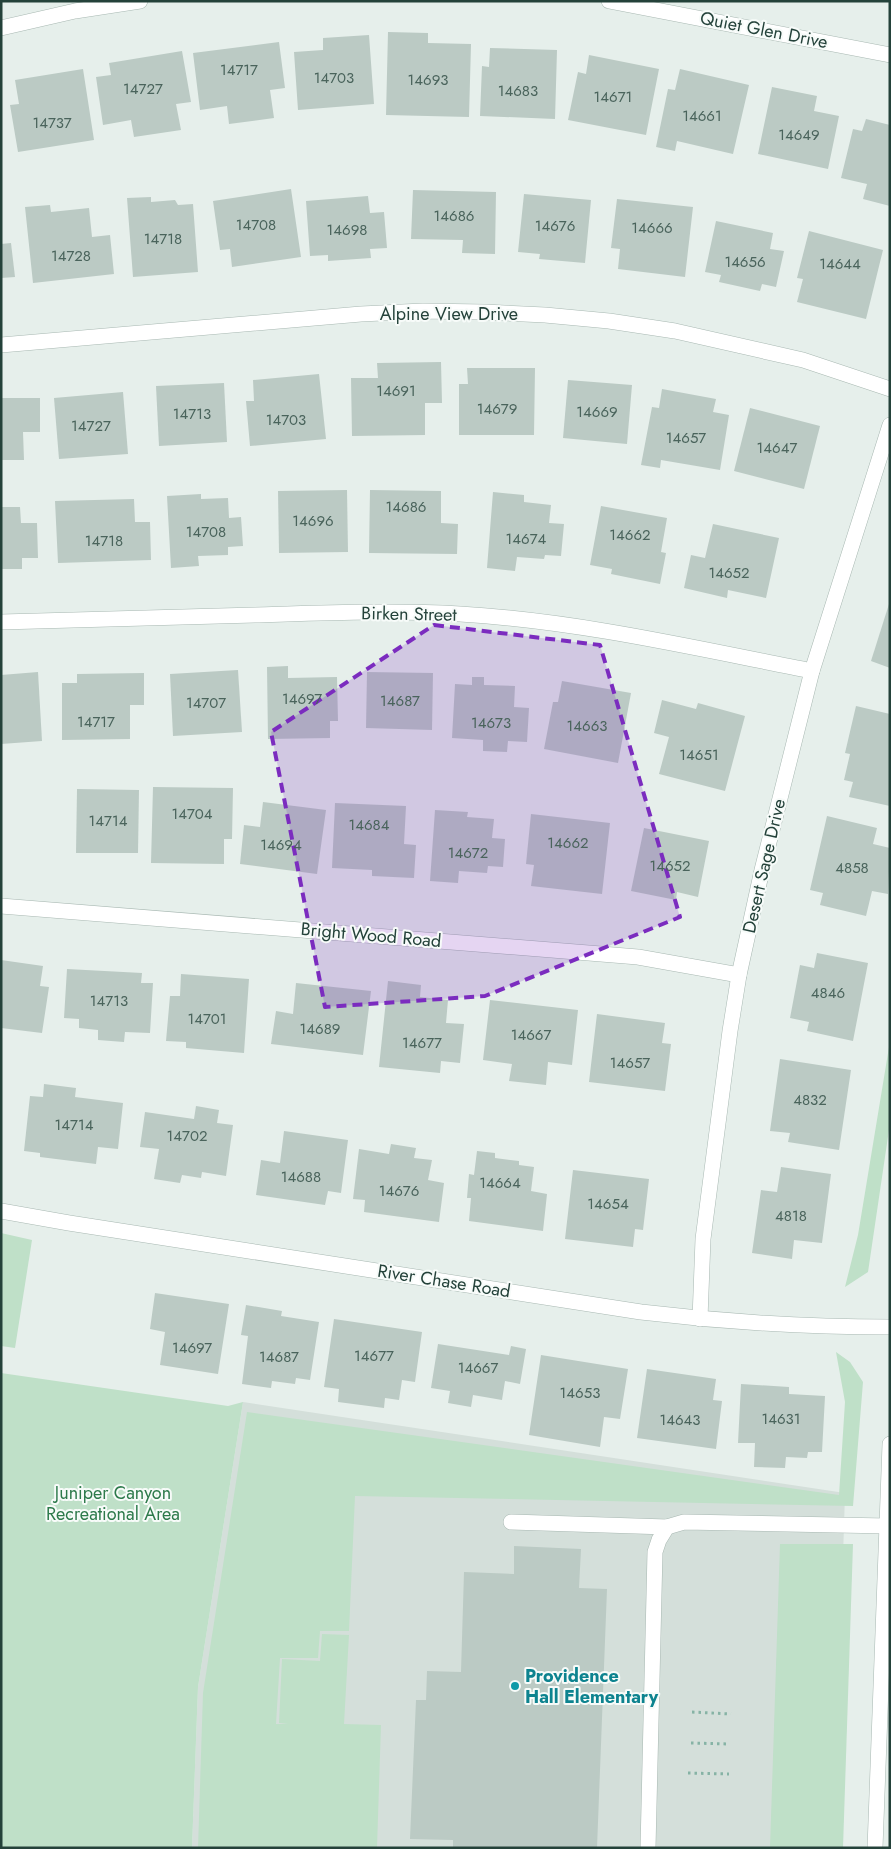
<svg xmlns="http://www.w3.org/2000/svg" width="891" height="1849" font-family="Jost,sans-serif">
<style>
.built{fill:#d4dfda}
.green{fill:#bfe0c8}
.building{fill:#bbcac4}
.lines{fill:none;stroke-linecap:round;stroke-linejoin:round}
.minor-casing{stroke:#a8b8b2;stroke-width:16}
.path{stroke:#86b3a5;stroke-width:3;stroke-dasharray:2.5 4;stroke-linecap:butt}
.minor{stroke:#fff;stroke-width:15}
.marked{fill:#7b2cbf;fill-opacity:0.2;stroke:#7b2cbf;stroke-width:4;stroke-dasharray:10 6;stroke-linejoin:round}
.culture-dot{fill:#0f9aa8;stroke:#f7fbf9;stroke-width:2}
.labels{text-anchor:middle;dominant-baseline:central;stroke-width:4;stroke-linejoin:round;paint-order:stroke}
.number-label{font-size:15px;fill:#4a645c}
.street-label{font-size:18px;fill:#24423a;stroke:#f7fbf9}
.park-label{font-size:18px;fill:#2d7a4b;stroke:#f7fbf9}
.culture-label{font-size:18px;font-weight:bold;fill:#0d838f;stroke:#f7fbf9;text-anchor:start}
</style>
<rect width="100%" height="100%" fill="#e6efeb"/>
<polygon class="built" points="243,1402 845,1493 834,1848 192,1848 198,1687"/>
<g class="green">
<polygon points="890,1041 890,1123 868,1272 845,1287 858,1235"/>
<polygon points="1,1233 32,1240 15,1348 1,1346"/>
<polygon points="836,1352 850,1362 863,1382 853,1506 355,1496 349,1631 320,1631 318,1658 280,1658 276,1724 288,1724 279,1723 282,1659 320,1661 322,1634 349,1635 344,1724 381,1725 377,1848 198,1848 203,1693 247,1412 839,1495 845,1402"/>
<polygon points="1,1373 228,1406 243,1402 198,1687 192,1848 1,1848"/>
<polygon points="780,1544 853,1544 843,1848 770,1848"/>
</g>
<g class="building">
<polygon points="388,32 428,33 428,43 471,44 469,117 386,115"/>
<polygon points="369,35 374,104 298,110 294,52 323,50 323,38"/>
<polygon points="279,42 285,88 270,90 274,118 229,124 227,106 200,110 193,53"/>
<polygon points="490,48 557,50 555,119 480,116 482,66 489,67"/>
<polygon points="182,51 191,102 176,104 181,130 134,137 131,120 103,125 96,77 111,75 109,63"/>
<polygon points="589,55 659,69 646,135 568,120 578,72 586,74"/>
<polygon points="83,69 94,140 18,152 10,105 19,104 15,80"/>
<polygon points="680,69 749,85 733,154 677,141 675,151 656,147 668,89 675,90"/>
<polygon points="772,87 817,96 814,111 839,116 828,169 758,154"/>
<polygon points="866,119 890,125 890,206 863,199 867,184 841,178 853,129 862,131"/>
<polygon points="291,189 301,257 232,267 230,249 220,250 213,201"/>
<polygon points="413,190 496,192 495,254 462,253 463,240 411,239"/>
<polygon points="524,194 591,200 585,263 539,259 540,254 518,252"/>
<polygon points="368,196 370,213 384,212 387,248 370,249 371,258 328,261 328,255 310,256 306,201"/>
<polygon points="151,197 151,202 175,200 178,205 193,204 198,272 133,277 127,198"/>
<polygon points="617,199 693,207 685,277 618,269 620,249 611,248"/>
<polygon points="50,205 51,212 89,208 92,237 110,235 114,274 33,283 25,207"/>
<polygon points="716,221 773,233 770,249 784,251 776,287 762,284 760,291 719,282 721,275 705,272"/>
<polygon points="809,231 883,250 866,319 797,302 803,279 797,278"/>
<polygon points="11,243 15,277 1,278 1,244"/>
<polygon points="441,362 442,403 425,403 425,435 352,436 351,378 378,378 377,363"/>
<polygon points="467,368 535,368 534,435 459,435 459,384 468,384"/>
<polygon points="319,374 326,439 250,446 246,401 254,401 253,380"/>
<polygon points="568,380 632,385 627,444 563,438"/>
<polygon points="224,383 227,442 159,446 156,386"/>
<polygon points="662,389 716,399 713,412 729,415 720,470 661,460 660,468 641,465 652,407 659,408"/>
<polygon points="123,392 128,454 59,459 54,398"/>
<polygon points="1,398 40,398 40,432 23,432 24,460 1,460"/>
<polygon points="750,408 820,426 804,489 734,471"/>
<polygon points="347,490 348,552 279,553 278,491"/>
<polygon points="370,490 441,491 441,523 458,524 457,554 369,553"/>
<polygon points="493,492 524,495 524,502 551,505 549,523 564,524 561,556 545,555 544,559 517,557 515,571 487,568"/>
<polygon points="201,494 201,499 228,498 229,518 241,517 243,546 228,547 228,555 198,556 199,566 171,568 167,496"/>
<polygon points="134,499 135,522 150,522 151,560 58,563 55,501"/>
<polygon points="601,506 667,518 661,552 666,553 660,584 611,574 612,569 590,565"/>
<polygon points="1,507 20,507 21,523 37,523 38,558 22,558 22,569 1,569"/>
<polygon points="713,524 779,538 766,598 728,590 727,598 684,588 691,555 705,558"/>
<polygon points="889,604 890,604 890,668 871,661"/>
<polygon points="288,666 288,678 337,677 338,721 330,721 330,738 268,739 267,667"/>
<polygon points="238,670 242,732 173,736 170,674"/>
<polygon points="38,672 42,741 1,744 1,675"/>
<polygon points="367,672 433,673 432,730 366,728"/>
<polygon points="144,673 144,705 130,705 130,739 62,740 62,683 77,683 77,674"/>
<polygon points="472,677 484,677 484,685 515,686 514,707 529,708 527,742 508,741 507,752 483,751 483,740 452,738 455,684 472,685"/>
<polygon points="562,681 631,693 618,763 544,749 553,702 558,702"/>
<polygon points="662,700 696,709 698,703 745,716 725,791 659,774 669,737 654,733"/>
<polygon points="856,706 890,714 890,806 849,797 853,782 844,780 850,754 845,753"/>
<polygon points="153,787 233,788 232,839 224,839 224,864 151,863"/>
<polygon points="77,789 139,790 138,853 76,853"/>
<polygon points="263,802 326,810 317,874 240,864 244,825 260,827"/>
<polygon points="335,803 406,806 404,844 416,845 414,878 372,876 372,870 332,868"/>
<polygon points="435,810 468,812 467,817 494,819 492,838 505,839 503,867 488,866 487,873 459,871 458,883 430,881"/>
<polygon points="531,814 610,823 602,894 531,886 534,865 526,864"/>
<polygon points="827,816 877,828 873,844 890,848 888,894 872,891 866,916 820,905 823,893 810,890"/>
<polygon points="644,828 709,841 698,897 677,892 676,900 631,891"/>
<polygon points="817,953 868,963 853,1041 807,1031 809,1022 790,1018 800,965 814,968"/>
<polygon points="1,960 43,966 40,986 49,987 42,1033 1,1028"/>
<polygon points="67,969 142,973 141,983 153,983 150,1033 125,1032 124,1042 98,1040 98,1030 79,1028 79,1019 64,1018"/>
<polygon points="181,974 249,979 244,1053 186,1048 186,1042 166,1041 170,996 180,996"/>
<polygon points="388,981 421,985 420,997 448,1000 446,1023 464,1024 460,1063 441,1061 440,1073 379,1067"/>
<polygon points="296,983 371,991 363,1055 271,1044 276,1011 293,1014"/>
<polygon points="490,1000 578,1010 572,1065 548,1062 546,1085 509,1081 512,1064 483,1060"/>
<polygon points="597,1014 665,1023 662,1043 671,1044 665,1091 589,1082"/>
<polygon points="780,1059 851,1070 839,1150 788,1142 790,1133 770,1131"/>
<polygon points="44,1084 76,1088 75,1097 123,1103 118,1149 98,1147 96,1164 40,1157 40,1153 24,1151 30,1096 43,1097"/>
<polygon points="196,1106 219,1110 217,1123 233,1125 226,1176 202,1172 201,1178 182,1175 180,1183 154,1179 159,1149 140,1147 145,1112 194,1119"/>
<polygon points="284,1131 348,1140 341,1193 328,1191 325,1205 256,1195 261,1160 280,1163"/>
<polygon points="391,1144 416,1148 414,1158 432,1160 428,1180 444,1183 439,1222 364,1212 365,1200 353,1199 359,1149 389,1154"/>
<polygon points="477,1151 495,1153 495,1158 519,1161 519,1165 534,1167 531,1191 547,1194 543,1231 469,1221 471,1198 467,1198 469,1174 474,1175"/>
<polygon points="781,1167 831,1174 822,1243 794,1240 792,1259 752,1253 761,1190 777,1192"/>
<polygon points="573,1170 649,1179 643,1230 635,1229 633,1247 565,1239"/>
<polygon points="155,1293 229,1304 218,1374 160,1365 165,1332 150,1329"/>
<polygon points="246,1305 282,1311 281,1316 319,1322 310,1380 296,1378 295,1384 272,1381 271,1388 242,1384 248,1336 241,1335"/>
<polygon points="334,1319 422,1332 415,1382 402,1380 399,1400 385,1398 384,1408 338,1402 339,1389 324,1387"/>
<polygon points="438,1344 509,1355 511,1346 526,1349 520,1384 505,1381 502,1400 473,1395 471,1407 448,1403 450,1391 431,1388"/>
<polygon points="541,1355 628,1369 620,1419 604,1417 600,1447 529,1435"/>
<polygon points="647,1369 716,1379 713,1400 722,1401 716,1449 637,1438"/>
<polygon points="741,1384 789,1387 789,1394 825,1396 822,1452 808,1452 807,1458 786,1457 785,1468 754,1467 755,1443 738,1443"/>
<polygon points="514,1546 581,1549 579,1588 607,1589 597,1848 453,1848 453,1840 410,1839 416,1700 426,1700 427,1671 461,1672 464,1572 514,1574"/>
</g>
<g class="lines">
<defs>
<g id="minor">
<polyline points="609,1 890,55"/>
<polyline points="1,28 75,11 140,1"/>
<polyline points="1,345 361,314 423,311 484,312 545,315 609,321 675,331 803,360 890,389"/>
<path d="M1,622C86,619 171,617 255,615C323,613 392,610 460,614C579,621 695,648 812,671"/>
<polyline points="1,906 601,954 638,957 739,975"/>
<path d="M1,1211L69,1223L641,1312C724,1322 807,1327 890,1327"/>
<polyline points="700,1319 703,1239 730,1031 739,975 762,870 812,671 890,425"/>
<polyline points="511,1522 667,1527"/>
<polyline points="648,1848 655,1552 659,1540 667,1527 684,1522 887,1526"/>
<polyline points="875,1848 890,1444"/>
</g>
</defs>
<use href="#minor" class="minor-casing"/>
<g class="path">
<polyline points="692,1712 731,1714"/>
<polyline points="691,1743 729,1744"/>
<polyline points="688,1773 729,1774"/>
</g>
<use href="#minor" class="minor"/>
</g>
<path class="marked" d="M434,625L600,645L680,917L485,996L325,1007L271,732Z"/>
<circle class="culture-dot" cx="515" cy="1686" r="5"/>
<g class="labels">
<g class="number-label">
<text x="239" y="70">14717</text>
<text x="334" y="78">14703</text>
<text x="428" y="80">14693</text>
<text x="143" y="89">14727</text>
<text x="518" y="91">14683</text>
<text x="613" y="97">14671</text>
<text x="702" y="116">14661</text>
<text x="52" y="123">14737</text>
<text x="799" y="135">14649</text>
<text x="454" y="216">14686</text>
<text x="256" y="225">14708</text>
<text x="555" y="226">14676</text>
<text x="652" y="228">14666</text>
<text x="347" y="230">14698</text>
<text x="163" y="239">14718</text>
<text x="71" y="256">14728</text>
<text x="745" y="262">14656</text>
<text x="840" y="264">14644</text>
<text x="396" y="391">14691</text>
<text x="497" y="409">14679</text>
<text x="597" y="412">14669</text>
<text x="192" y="414">14713</text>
<text x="286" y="420">14703</text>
<text x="91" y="426">14727</text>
<text x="686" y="438">14657</text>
<text x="777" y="448">14647</text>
<text x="406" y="507">14686</text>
<text x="313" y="521">14696</text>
<text x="206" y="532">14708</text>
<text x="630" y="535">14662</text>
<text x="526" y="539">14674</text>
<text x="104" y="541">14718</text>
<text x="729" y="573">14652</text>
<text x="302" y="699">14697</text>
<text x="400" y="701">14687</text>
<text x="206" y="703">14707</text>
<text x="96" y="722">14717</text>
<text x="491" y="723">14673</text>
<text x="587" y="726">14663</text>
<text x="699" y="755">14651</text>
<text x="192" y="814">14704</text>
<text x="108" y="821">14714</text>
<text x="369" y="825">14684</text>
<text x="568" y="843">14662</text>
<text x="281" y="845">14694</text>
<text x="468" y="853">14672</text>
<text x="670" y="866">14652</text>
<text x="852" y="868">4858</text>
<text x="828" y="993">4846</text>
<text x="109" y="1001">14713</text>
<text x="207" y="1019">14701</text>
<text x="320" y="1029">14689</text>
<text x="531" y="1035">14667</text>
<text x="422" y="1043">14677</text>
<text x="630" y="1063">14657</text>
<text x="810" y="1100">4832</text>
<text x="74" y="1125">14714</text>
<text x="187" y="1136">14702</text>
<text x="301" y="1177">14688</text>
<text x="500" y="1183">14664</text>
<text x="399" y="1191">14676</text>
<text x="608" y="1204">14654</text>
<text x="791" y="1216">4818</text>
<text x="192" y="1348">14697</text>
<text x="374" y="1356">14677</text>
<text x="279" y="1357">14687</text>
<text x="478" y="1368">14667</text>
<text x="580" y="1393">14653</text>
<text x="781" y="1419">14631</text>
<text x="680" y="1420">14643</text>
</g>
<g class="street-label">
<text transform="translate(764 30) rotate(11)">Quiet Glen Drive</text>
<text x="449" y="314">Alpine View Drive</text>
<text transform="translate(409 614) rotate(1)">Birken Street</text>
<text transform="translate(764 866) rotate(-77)">Desert Sage Drive</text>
<text transform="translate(371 935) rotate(5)">Bright Wood Road</text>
<text transform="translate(444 1281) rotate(9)">River Chase Road</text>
</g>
<g class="park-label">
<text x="113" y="1493">Juniper Canyon<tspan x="113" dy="21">Recreational Area</tspan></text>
</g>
<g class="culture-label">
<text x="525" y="1676">Providence<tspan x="525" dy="21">Hall Elementary</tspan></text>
</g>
</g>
<rect width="891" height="1849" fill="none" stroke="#24423a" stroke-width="5"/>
</svg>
